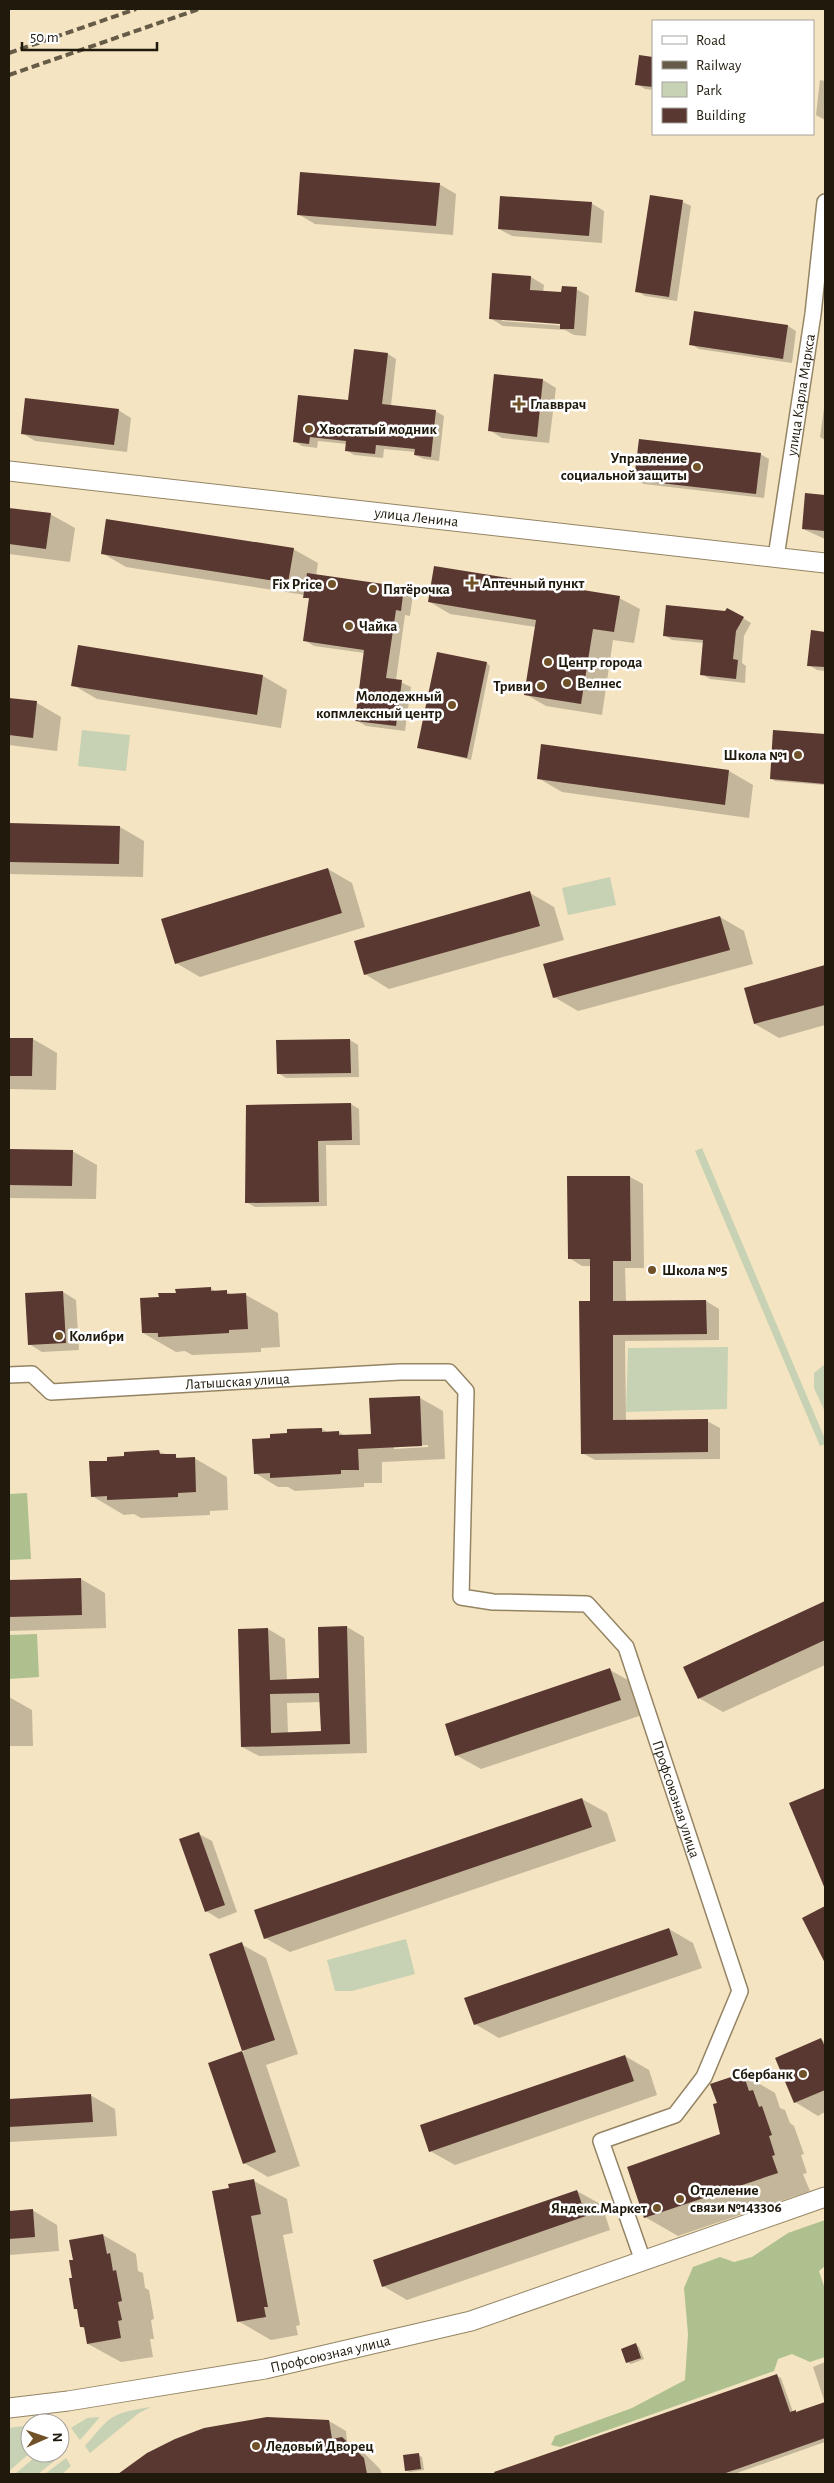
<svg xmlns="http://www.w3.org/2000/svg" width="834" height="2483" font-family="'Alegreya Sans',sans-serif">
<style>
.green{fill:#c6d2b3}
.forest{fill:#adc08e}
.shadow{fill:#0003;fill-rule:evenodd}
.building{fill:#5a3832;fill-rule:evenodd}
.lines{fill:none;stroke-linecap:round;stroke-linejoin:round}
.minor-casing{stroke:#948464;stroke-width:18}
.tertiary-casing{stroke:#948464;stroke-width:21}
.minor{stroke:#fff;stroke-width:15}
.tertiary{stroke:#fff;stroke-width:19}
.rail{stroke:#655b47;stroke-width:4;stroke-dasharray:8 4;stroke-linecap:butt}
.poi-dot{fill:#715127;stroke:#fff;stroke-width:2}
.labels{text-anchor:middle;dominant-baseline:central;stroke-width:5;stroke-linejoin:round;paint-order:stroke}
.street-label{font-size:15px;fill:#201a0d;stroke:#fff}
.poi-label{font-size:15px;font-weight:bold;fill:#201a0d;stroke:#fff;text-anchor:start}
</style>
<rect width="100%" height="100%" fill="#f5e4c1"/>
<g class="green">
<polygon points="82,730 130,735 126,771 78,766"/>
<polygon points="610,877 616,905 568,915 562,888"/>
<polygon points="702,1148 825,1439 825,1444 820,1446 695,1151"/>
<polygon points="728,1347 727,1409 626,1412 628,1348"/>
<polygon points="825,1364 825,1412 814,1388 814,1373"/>
<polygon points="406,1939 415,1974 352,1991 335,1991 327,1960"/>
<path d="M151,2407L139,2413L90,2453L85,2446C111,2416 110,2413 151,2407Z"/>
<polygon points="100,2417 80,2440 71,2428 87,2418"/>
<polygon points="30,2425 30,2453 9,2471 9,2428"/>
<polygon points="60,2450 63,2454 38,2474 15,2474 40,2453 60,2453"/>
<polygon points="66,2458 71,2466 62,2474 45,2474"/>
</g>
<g class="forest">
<polygon points="27,1493 31,1559 9,1560 9,1494"/>
<polygon points="37,1634 39,1677 9,1679 9,1635"/>
<polygon points="825,2220 825,2266 819,2271 825,2289 825,2357 810,2362 792,2354 778,2359 774,2371 560,2447 551,2445 555,2436 632,2408 685,2380 688,2334 684,2288 693,2267 720,2257 734,2262 752,2257 788,2233"/>
</g>
<g class="shadow">
<polygon points="653,58 653,90 645,89 637,84"/>
<polygon points="820,80 825,81 825,120 816,115"/>
<polygon points="439,184 456,194 453,235 315,224 298,214"/>
<polygon points="651,197 683,202 691,206 677,301 645,296 637,291"/>
<polygon points="591,203 604,211 602,243 512,236 499,229"/>
<path d="M531,277L544,285L543,292L563,293L576,289L589,296L586,336L574,335L565,330L503,326L490,318ZM502,319L566,323V326L502,321Z"/>
<polygon points="695,312 788,326 796,331 792,363 699,349 691,344"/>
<polygon points="388,354 396,359 391,406 435,411 444,416 439,461 424,459 415,455 416,452 384,449 383,458 354,455 346,450 347,444 318,441 317,448 302,446 294,441 349,402"/>
<polygon points="543,380 556,388 549,443 502,438 489,430"/>
<polygon points="825,401 825,440 820,437"/>
<polygon points="118,410 131,418 127,452 35,441 22,433"/>
<polygon points="760,454 769,459 764,498 644,484 635,480"/>
<polygon points="806,495 825,496 825,539 803,529"/>
<polygon points="9,509 50,514 75,528 70,562 9,554"/>
<polygon points="293,549 318,563 316,576 404,588 413,594 410,616 405,615 396,680 411,687 405,731 366,726 356,720 365,653 314,646 304,640 310,600 305,595 126,567 102,553"/>
<polygon points="619,598 640,609 634,643 613,640 602,715 546,706 525,694 536,627 450,614 430,602"/>
<polygon points="728,609 751,623 744,636 742,663 746,666 745,683 710,679 701,674 704,643 672,640 664,635 726,612"/>
<polygon points="812,631 825,633 825,671 817,670 809,665"/>
<polygon points="487,663 490,666 471,760 418,747"/>
<polygon points="263,676 287,690 281,728 97,699 73,685"/>
<polygon points="9,700 37,703 61,717 57,751 9,745"/>
<polygon points="774,732 825,735 825,785 775,781 771,778"/>
<polygon points="542,746 729,771 753,785 749,818 562,792 538,778"/>
<polygon points="9,824 120,827 144,841 143,877 9,874"/>
<polygon points="328,869 352,883 365,927 200,977 176,963"/>
<polygon points="530,893 554,907 564,940 389,989 365,974"/>
<polygon points="720,917 744,931 753,964 578,1011 554,997"/>
<polygon points="825,967 825,1025 779,1038 755,1024 745,989"/>
<polygon points="9,1039 33,1039 57,1053 56,1090 9,1089"/>
<polygon points="350,1040 358,1045 359,1077 286,1078 278,1073"/>
<polygon points="351,1104 359,1109 360,1145 326,1145 327,1206 255,1207 246,1202"/>
<polygon points="9,1151 72,1151 97,1165 96,1199 9,1198"/>
<polygon points="630,1177 643,1184 644,1268 625,1268 626,1302 706,1301 719,1309 719,1340 625,1341 626,1421 707,1421 720,1428 720,1459 595,1460 582,1453 591,1303 591,1266 582,1266 569,1258 568,1178"/>
<polygon points="210,1288 217,1292 227,1292 233,1295 246,1295 278,1313 280,1347 261,1348 261,1352 192,1355 185,1351 176,1352 143,1333 160,1298"/>
<polygon points="63,1292 76,1300 79,1350 42,1352 29,1344"/>
<path d="M420,1398L443,1411L445,1459L382,1462V1483H364V1487L295,1491L288,1487H278L255,1473L272,1439L322,1429L329,1433L339,1432L345,1436L372,1435ZM428,1445V1447L394,1449V1446Z"/>
<polygon points="159,1452 182,1459 194,1458 227,1477 228,1510 210,1511 210,1515 141,1518 134,1514 124,1515 92,1496 108,1462"/>
<polygon points="81,1579 105,1593 106,1628 9,1631 9,1581"/>
<polygon points="825,1602 825,1665 723,1712 699,1698 685,1668"/>
<path d="M347,1627L364,1637L367,1753L259,1756L242,1747L239,1630L268,1629L285,1639L287,1680H321ZM321,1702L322,1733L288,1734L287,1703Z"/>
<polygon points="610,1670 635,1684 645,1714 481,1769 456,1755"/>
<polygon points="9,1697 32,1710 33,1746 9,1746"/>
<polygon points="822,1791 825,1792 825,1887 791,1804"/>
<polygon points="582,1799 607,1813 616,1841 290,1952 265,1938"/>
<polygon points="199,1834 212,1841 237,1912 219,1919 206,1911"/>
<polygon points="825,1908 825,1960 804,1919"/>
<polygon points="669,1929 693,1943 702,1968 499,2038 475,2024"/>
<polygon points="241,1944 266,1958 298,2054 266,2065 300,2166 268,2177 244,2163 210,2064 244,2052 210,1954"/>
<polygon points="821,2039 825,2042 825,2112 818,2116 795,2102"/>
<polygon points="625,2056 649,2070 657,2095 455,2165 430,2151"/>
<polygon points="743,2074 775,2093 780,2108 785,2110 790,2123 794,2126 804,2154 801,2155 807,2173 803,2174 810,2191 678,2236 645,2217 722,2135 718,2104"/>
<polygon points="90,2095 115,2109 117,2136 9,2142 9,2100"/>
<polygon points="254,2181 287,2199 293,2233 283,2235 300,2325 296,2326 298,2335 271,2340 238,2321 231,2189"/>
<polygon points="577,2191 602,2205 610,2230 407,2300 383,2286"/>
<polygon points="32,2210 57,2225 59,2251 9,2255 9,2212"/>
<polygon points="103,2235 136,2254 138,2271 143,2273 145,2288 149,2290 154,2319 151,2320 154,2339 150,2339 153,2357 121,2362 88,2344 86,2329 81,2327 78,2310 75,2308 74,2261"/>
<polygon points="636,2345 639,2347 644,2359 631,2364 627,2362"/>
<polygon points="825,2362 825,2403 813,2367"/>
<polygon points="776,2375 781,2378 793,2412 798,2413 825,2404 825,2442 734,2474 495,2474"/>
<polygon points="329,2421 346,2431 347,2442 360,2449 380,2469 382,2474 120,2474 148,2454"/>
<polygon points="418,2455 422,2457 424,2470 410,2472 406,2470"/>
</g>
<g class="building">
<polygon points="639,55 653,57 653,87 635,85"/>
<polygon points="300,172 440,183 436,226 297,215"/>
<polygon points="650,195 683,200 669,297 635,292"/>
<polygon points="500,196 592,202 589,236 498,229"/>
<polygon points="492,273 531,276 530,290 561,292 562,286 577,287 574,329 560,329 560,324 489,319"/>
<polygon points="694,311 788,325 783,359 689,345"/>
<polygon points="354,349 388,353 382,404 436,410 431,457 414,455 415,449 376,445 375,454 345,451 346,441 310,437 309,444 293,442 298,395 348,400"/>
<polygon points="494,374 543,379 537,437 488,431"/>
<polygon points="25,398 119,409 114,445 21,434"/>
<polygon points="639,439 761,453 756,494 634,480"/>
<polygon points="805,493 825,495 825,531 802,529"/>
<polygon points="9,508 51,513 46,549 9,544"/>
<polygon points="106,519 294,548 288,583 101,554"/>
<polygon points="434,566 620,596 614,632 593,629 581,704 524,695 536,620 428,602"/>
<polygon points="307,573 404,587 401,611 396,610 386,678 402,680 396,726 355,721 364,650 303,641 309,598 303,598"/>
<polygon points="666,605 725,611 727,608 744,617 736,631 733,659 738,660 736,679 700,675 703,640 663,636"/>
<polygon points="811,630 825,632 825,667 807,666"/>
<polygon points="78,645 263,675 257,715 71,686"/>
<polygon points="437,652 487,662 467,758 417,748"/>
<polygon points="9,698 37,701 33,738 9,735"/>
<polygon points="773,730 825,734 825,784 770,779"/>
<polygon points="541,744 729,770 725,805 537,779"/>
<polygon points="9,823 120,826 119,864 9,862"/>
<polygon points="328,868 342,913 175,964 161,919"/>
<polygon points="530,891 540,926 364,975 354,941"/>
<polygon points="720,916 730,950 553,998 543,964"/>
<polygon points="825,965 825,1005 754,1024 744,988"/>
<polygon points="9,1038 33,1038 32,1076 9,1076"/>
<polygon points="350,1039 351,1073 277,1074 276,1040"/>
<polygon points="351,1103 352,1140 318,1141 319,1202 245,1203 246,1105"/>
<polygon points="9,1149 73,1150 72,1186 9,1185"/>
<polygon points="567,1176 630,1176 631,1261 613,1261 613,1301 706,1300 707,1334 613,1335 613,1420 708,1419 708,1452 581,1454 579,1301 590,1301 590,1259 568,1259"/>
<polygon points="211,1287 211,1291 227,1290 227,1294 246,1293 248,1329 229,1330 229,1333 158,1337 158,1333 142,1333 140,1298 159,1297 158,1293 176,1293 175,1289"/>
<polygon points="63,1291 66,1343 28,1345 25,1293"/>
<polygon points="420,1396 422,1446 358,1449 359,1470 341,1470 341,1474 270,1478 270,1473 254,1474 252,1439 270,1438 270,1434 287,1433 287,1429 322,1428 322,1432 339,1431 339,1435 371,1434 369,1398"/>
<polygon points="159,1450 160,1454 176,1454 176,1458 195,1457 196,1492 178,1493 178,1497 107,1500 107,1496 91,1497 89,1461 107,1461 107,1457 124,1456 124,1452"/>
<polygon points="81,1578 82,1615 9,1617 9,1580"/>
<polygon points="825,1601 825,1640 698,1699 683,1667"/>
<path d="M347,1626L350,1744L241,1747L238,1629L268,1628L270,1680L319,1678L318,1627ZM319,1693L321,1731L271,1733L270,1694Z"/>
<polygon points="610,1668 621,1700 455,1756 445,1724"/>
<polygon points="825,1788 825,1889 789,1803"/>
<polygon points="582,1798 592,1827 264,1939 254,1910"/>
<polygon points="199,1832 225,1905 205,1912 179,1839"/>
<polygon points="825,1906 825,1963 802,1918"/>
<polygon points="669,1928 678,1955 474,2025 464,1998"/>
<polygon points="242,1942 275,2040 242,2051 209,1954"/>
<polygon points="821,2038 825,2047 825,2090 794,2103 775,2058"/>
<polygon points="242,2051 276,2152 243,2164 208,2063"/>
<polygon points="625,2055 634,2081 429,2152 420,2125"/>
<polygon points="743,2073 749,2091 753,2090 759,2107 762,2106 772,2135 769,2136 775,2155 772,2156 778,2173 644,2218 627,2167 720,2134 713,2104 717,2103 710,2084"/>
<polygon points="91,2094 93,2122 9,2127 9,2099"/>
<polygon points="254,2179 261,2214 251,2216 268,2307 264,2307 266,2317 237,2322 212,2191 229,2188 228,2184"/>
<polygon points="577,2190 586,2216 382,2287 373,2260"/>
<polygon points="33,2209 35,2237 9,2239 9,2211"/>
<polygon points="103,2234 107,2254 110,2253 113,2271 116,2270 122,2301 118,2302 122,2320 118,2321 121,2338 87,2344 84,2327 80,2327 77,2309 74,2309 69,2278 72,2278 69,2260 73,2260 69,2240"/>
<polygon points="636,2343 641,2358 626,2363 621,2349"/>
<polygon points="777,2374 790,2412 796,2410 796,2412 825,2402 825,2438 723,2474 495,2474 494,2472"/>
<polygon points="267,2417 329,2420 332,2439 342,2437 364,2458 367,2474 118,2474 147,2453 175,2439 204,2428"/>
<polygon points="419,2453 421,2469 405,2471 403,2455"/>
</g>
<g class="lines">
<defs>
<g id="minor">
<path id="s1" d="M776,557L813,314L825,202"/>
<path id="s2" d="M9,1375L32,1374L51,1392L400,1372H449L466,1391L461,1597L493,1602L587,1604L626,1647L740,1991L704,2077L675,2115L601,2141L643,2261"/>
</g>
<g id="tertiary">
<path id="s3" d="M9,471L825,563"/>
<path id="s4" d="M9,2408L68,2401L265,2369L471,2321L825,2197"/>
</g>
</defs>
<use href="#minor" class="minor-casing"/>
<use href="#tertiary" class="tertiary-casing"/>
<use href="#minor" class="minor"/>
<use href="#tertiary" class="tertiary"/>
<g class="rail">
<polyline points="9,53 136,9"/>
<polyline points="9,75 199,9"/>
</g>
</g>
<g class="poi-dot">
<path d="M516.5 396.5h5v5h5v5h-5v5h-5v-5h-5v-5h5z"/>
<circle cx="309" cy="429" r="5"/>
<circle cx="697" cy="467" r="5"/>
<path d="M469.5 575.5h5v5h5v5h-5v5h-5v-5h-5v-5h5z"/>
<circle cx="332" cy="584" r="5"/>
<circle cx="373" cy="589" r="5"/>
<circle cx="349" cy="626" r="5"/>
<circle cx="548" cy="662" r="5"/>
<circle cx="567" cy="683" r="5"/>
<circle cx="541" cy="686" r="5"/>
<circle cx="452" cy="705" r="5"/>
<circle cx="798" cy="755" r="5"/>
<circle cx="652" cy="1270" r="5"/>
<circle cx="59" cy="1336" r="5"/>
<circle cx="803" cy="2074" r="5"/>
<circle cx="680" cy="2199" r="5"/>
<circle cx="657" cy="2208" r="5"/>
<circle cx="256" cy="2446" r="5"/>
</g>
<g class="labels">
<g class="street-label">
<text stroke="none"><textPath href="#s1" startOffset="164">улица Карла Маркса</textPath></text>
<text stroke="none"><textPath href="#s3" startOffset="410">улица Ленина</textPath></text>
<text stroke="none"><textPath href="#s2" startOffset="236">Латышская улица</textPath></text>
<text stroke="none"><textPath href="#s2" startOffset="1024">Профсоюзная улица</textPath></text>
<text stroke="none"><textPath href="#s4" startOffset="326">Профсоюзная улица</textPath></text>
</g>
<g class="poi-label">
<text x="530" y="404">Главврач</text>
<text x="319" y="429">Хвостатый модник</text>
<text x="687" y="458" text-anchor="end">Управление<tspan x="687" dy="17">социальной защиты</tspan></text>
<text x="482" y="583">Аптечный пункт</text>
<text x="322" y="584" text-anchor="end">Fix Price</text>
<text x="383" y="589">Пятёрочка</text>
<text x="359" y="626">Чайка</text>
<text x="558" y="662">Центр города</text>
<text x="577" y="683">Велнес</text>
<text x="531" y="686" text-anchor="end">Триви</text>
<text x="442" y="696" text-anchor="end">Молодежный<tspan x="442" dy="17">копмлексный центр</tspan></text>
<text x="788" y="755" text-anchor="end">Школа №1</text>
<text x="662" y="1270">Школа №5</text>
<text x="69" y="1336">Колибри</text>
<text x="793" y="2074" text-anchor="end">Сбербанк</text>
<text x="690" y="2190">Отделение<tspan x="690" dy="17">связи №143306</tspan></text>
<text x="647" y="2208" text-anchor="end">Яндекс.Маркет</text>
<text x="266" y="2446">Ледовый Дворец</text>
</g>
</g>
<rect width="834" height="2483" fill="none" stroke="#201a0d" stroke-width="20"/>
<rect x="652" y="20" width="162" height="115" fill="#ffffff" stroke="#a6a39e"/>
<rect x="662" y="36" width="25" height="8" fill="#ffffff" stroke="#a6a39e"/>
<text x="696" y="45" font-size="15" fill="#201a0d">Road</text>
<rect x="662" y="61" width="25" height="8" fill="#655b47" stroke="#a6a39e"/>
<text x="696" y="70" font-size="15" fill="#201a0d">Railway</text>
<rect x="662" y="82" width="25" height="15" fill="#c6d2b3" stroke="#a6a39e"/>
<text x="696" y="95" font-size="15" fill="#201a0d">Park</text>
<rect x="662" y="108" width="25" height="15" fill="#5a3832" stroke="#a6a39e"/>
<text x="696" y="120" font-size="15" fill="#201a0d">Building</text>
<g transform="translate(45 2438) rotate(88)"><circle r="24" fill="#ffffff" stroke="#a6a39e"/>
<path d="M0-4L9 19L0 12L-9 19Z" fill="#715127"/>
<text y="-8" font-size="14" font-weight="bold" text-anchor="middle" fill="#201a0d">N</text>
</g>
<path d="M22 42v8h135v-8" fill="none" stroke="#201a0d" stroke-width="2.5"/>
<text x="30" y="42" font-size="15" fill="#201a0d" stroke="#ffffff" stroke-width="4" paint-order="stroke">50 m</text>
</svg>
